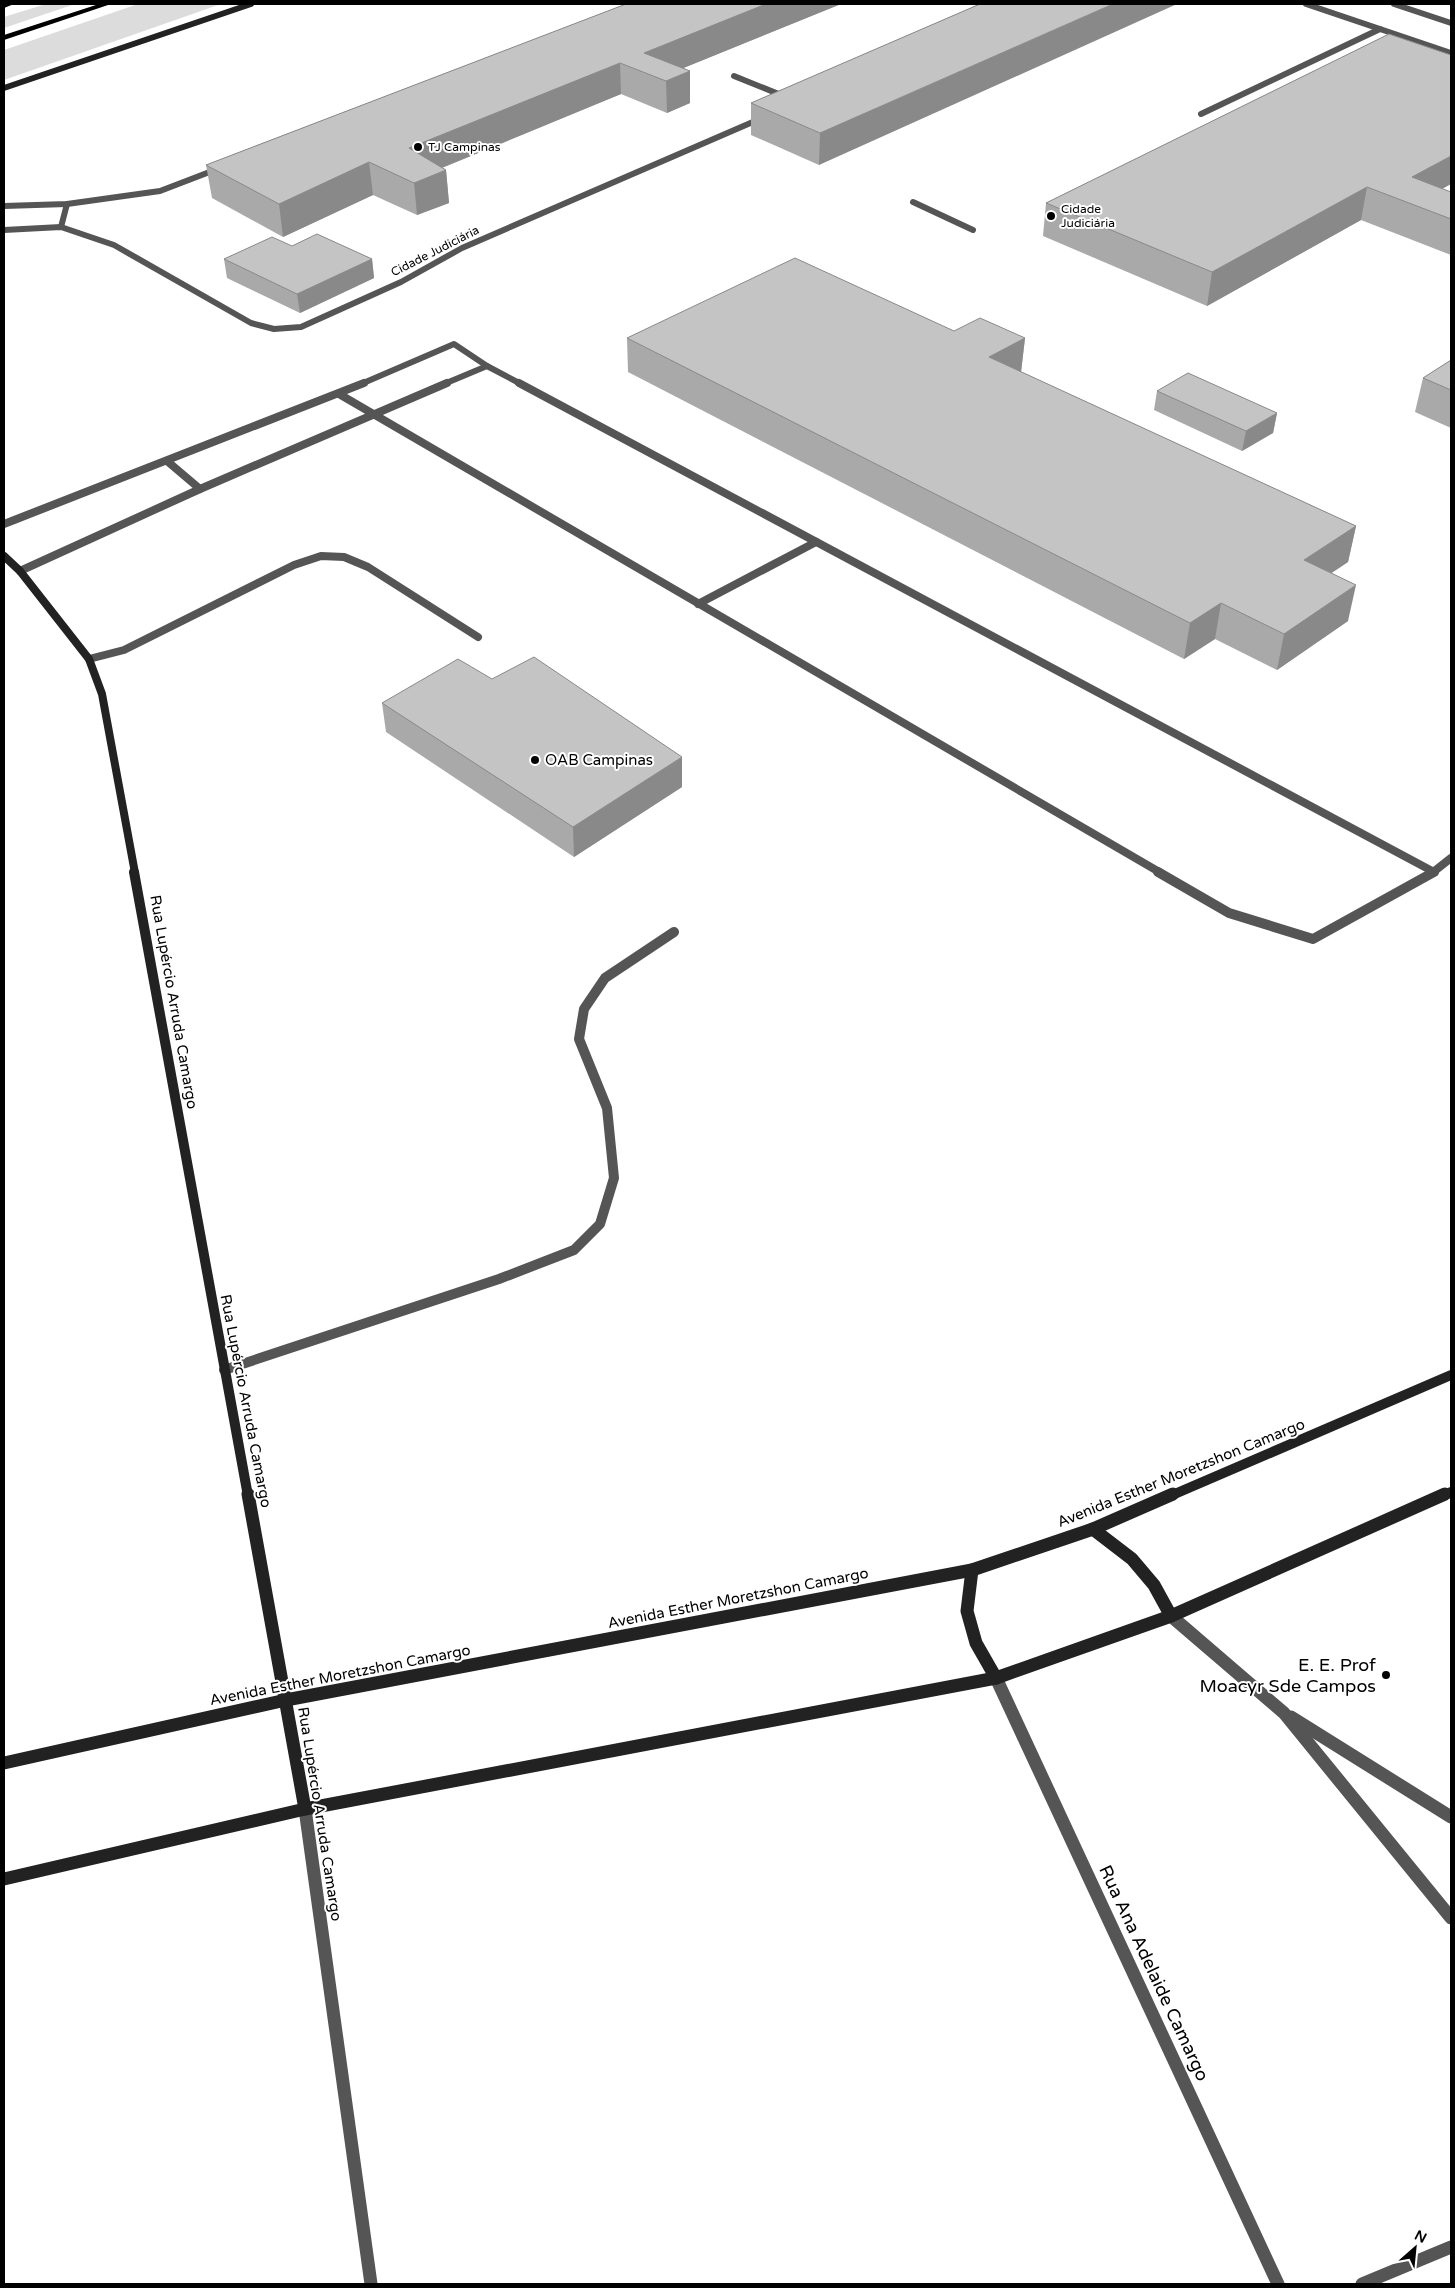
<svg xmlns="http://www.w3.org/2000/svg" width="1455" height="2288" font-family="'Varela Round',sans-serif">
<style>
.green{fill:#dcdcdc}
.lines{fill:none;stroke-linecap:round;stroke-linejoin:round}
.lane-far2{stroke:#555;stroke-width:6}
.lane-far1{stroke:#555;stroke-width:8}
.lane{stroke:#555;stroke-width:10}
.street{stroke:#555;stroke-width:13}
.secondary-far3{stroke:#222;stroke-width:6}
.secondary-far2{stroke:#222;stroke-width:8}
.secondary-far1{stroke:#222;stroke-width:10}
.secondary{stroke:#222;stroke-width:13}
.highway{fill:#000;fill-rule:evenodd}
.wall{fill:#a9a9a9}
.shaded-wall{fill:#898989}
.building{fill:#c4c4c4;stroke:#898989}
.poi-dot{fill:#000;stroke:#fff;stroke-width:2}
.labels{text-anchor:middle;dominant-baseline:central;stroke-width:4;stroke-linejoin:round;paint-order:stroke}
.far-poi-label{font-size:12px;fill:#000;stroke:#fff;text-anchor:start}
.far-street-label{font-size:12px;fill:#000;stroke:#fff}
.poi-label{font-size:15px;fill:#000;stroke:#fff;text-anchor:start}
.street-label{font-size:15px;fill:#000;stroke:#fff}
.near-poi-label{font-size:18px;fill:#000;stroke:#fff;text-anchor:end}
.near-street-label{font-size:18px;fill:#000;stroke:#fff}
</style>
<rect width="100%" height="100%" fill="#fff"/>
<g class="green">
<polygon points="46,4 75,4 4,28 4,17"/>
<polygon points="138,4 221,4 4,80 4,50"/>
</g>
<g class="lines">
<g class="lane-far2">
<polyline points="1306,4 1451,53"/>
<polyline points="1394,4 1451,23"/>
<polyline points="734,76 786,97"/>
<polyline points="1201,114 1380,29"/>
<polyline points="913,202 973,230"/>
<polyline points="4,206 67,204 160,191 220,168"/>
<polyline points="61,227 67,204"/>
<polyline points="4,230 61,227 114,245 251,323 274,329 301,327 401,282 462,248 762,118"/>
<polyline points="361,384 454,344 487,366 521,384"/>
<polyline points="444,384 487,366"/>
</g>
<g class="lane-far1">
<polyline points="519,383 1434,872"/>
<polyline points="339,394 1161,873"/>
<polyline points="167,461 200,489"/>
<polyline points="4,524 364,383"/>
<polyline points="20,571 200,489 447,383"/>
<polyline points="698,604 816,542"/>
<polyline points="89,659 124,650 294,565 321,556 344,557 368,567 478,637"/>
<polyline points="1432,873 1451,858"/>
</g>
<g class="lane">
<polyline points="1158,872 1229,913 1313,939 1434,872"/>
<polyline points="224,1370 499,1279 574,1250 600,1224 614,1178 607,1108 579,1039 584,1009 605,978 674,932"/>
</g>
<g class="street">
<polyline points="1171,1616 1284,1713 1451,1918"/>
<polyline points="996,1678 1278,2284"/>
<polyline points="1291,1717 1451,1817"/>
<polyline points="305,1809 371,2284"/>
<polyline points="1362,2284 1451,2247"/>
</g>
<polyline class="secondary-far3" points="4,88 251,4"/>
<polyline class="secondary-far2" points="4,556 20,571 89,659 102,694 135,873"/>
<g class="secondary-far1">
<polyline points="134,872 248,1496"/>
<polyline points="1170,1496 1451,1375"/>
<polyline points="1443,1496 1451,1492"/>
</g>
<g class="secondary">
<polyline points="248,1494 305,1809"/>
<polyline points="1093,1529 1132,1559 1154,1585 1171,1616"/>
<polyline points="972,1570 967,1611 976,1643 996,1678"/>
<polyline points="4,1763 286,1700 972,1570 1093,1529 1173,1494"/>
<polyline points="4,1879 305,1809 996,1678 1171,1616 1445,1494"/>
</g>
<g class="highway">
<polygon points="4,4 14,4 4,8"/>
<polygon points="99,4 111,4 4,40 4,35"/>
</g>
</g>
<g class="wall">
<polygon points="626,4 841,4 683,68 690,71 690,103 667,113 621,94 442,168 446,170 449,203 417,215 373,195 283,237 212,198 206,165"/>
<polygon points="980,4 819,165 751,135 751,103"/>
<polygon points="1389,34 1443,189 1451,192 1451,255 1361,220 1207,306 1043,236 1046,203"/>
<polygon points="292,246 372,259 374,278 300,313 227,278 224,259"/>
<polygon points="954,331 1025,338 1021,372 1356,526 1348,562 1331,573 1348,621 1277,670 1215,639 1184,659 628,372 627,338"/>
<polygon points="1451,360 1451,428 1415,412 1423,378"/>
<polygon points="1157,391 1277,413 1273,433 1242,451 1154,410"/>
<polygon points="492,679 682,787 574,857 386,732 382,703"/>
</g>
<g class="shaded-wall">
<polygon points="766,4 841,4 659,78 644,53"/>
<polygon points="1113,4 1177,4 819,165 820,133"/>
<polygon points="620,63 621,94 412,180 409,148"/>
<polygon points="690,71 690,103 667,113 666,81"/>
<polygon points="1451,156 1451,184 1414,205 1412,177"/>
<polygon points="369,162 373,195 283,237 279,204"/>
<polygon points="446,170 449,203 417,215 414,183"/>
<polygon points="1367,187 1361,220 1207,306 1212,272"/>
<polygon points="372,259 374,278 300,313 297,294"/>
<polygon points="1025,338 1021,372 989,357"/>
<polygon points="1277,413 1273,433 1242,451 1246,431"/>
<polygon points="1356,526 1348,562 1297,596 1304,560"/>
<polygon points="1356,585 1348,621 1277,670 1284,634"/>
<polygon points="1221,603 1215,639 1184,659 1190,623"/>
<polygon points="682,757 682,787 574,857 573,827"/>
</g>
<g class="building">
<polygon points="626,4 766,4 644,53 690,71 666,81 620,63 409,148 446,170 414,183 369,162 279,204 206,165"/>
<polygon points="980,4 1113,4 820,133 751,103"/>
<polygon points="1389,34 1451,55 1451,156 1412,177 1451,192 1451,219 1367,187 1212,272 1046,203"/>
<polygon points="317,234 372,259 297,294 224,259 272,237 292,246"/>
<polygon points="795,258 954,331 980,318 1025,338 989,357 1356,526 1304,560 1356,585 1284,634 1221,603 1190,623 627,338"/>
<polygon points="1451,360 1451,390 1423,378"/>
<polygon points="1188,373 1277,413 1246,431 1157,391"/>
<polygon points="534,657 682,757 573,827 382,703 458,659 492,679"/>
</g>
<g class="poi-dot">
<circle cx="418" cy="147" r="5"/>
<circle cx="1051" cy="216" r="5"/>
<circle cx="535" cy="760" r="5"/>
<circle cx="1386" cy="1675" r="5"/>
</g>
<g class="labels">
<g class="far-poi-label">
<text x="428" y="147">TJ Campinas</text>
<text x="1061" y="209">Cidade<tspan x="1061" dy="14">Judiciária</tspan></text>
</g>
<g class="far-street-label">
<text transform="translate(435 251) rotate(-27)">Cidade Judiciária</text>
</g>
<g class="poi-label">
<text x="545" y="760">OAB Campinas</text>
</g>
<g class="street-label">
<text transform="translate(174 1002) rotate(80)">Rua Lupércio Arruda Camargo</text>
<text transform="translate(246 1401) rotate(79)">Rua Lupércio Arruda Camargo</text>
<text transform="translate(1181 1473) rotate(-22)">Avenida Esther Moretzshon Camargo</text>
<text transform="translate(738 1598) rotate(-11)">Avenida Esther Moretzshon Camargo</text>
<text transform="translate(340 1675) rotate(-11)">Avenida Esther Moretzshon Camargo</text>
<text transform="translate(320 1814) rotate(81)">Rua Lupércio Arruda Camargo</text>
</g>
<g class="near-poi-label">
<text x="1376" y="1665">E. E. Prof<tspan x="1376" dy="21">Moacyr Sde Campos</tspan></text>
</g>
<g class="near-street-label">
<text transform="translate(1154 1973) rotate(65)">Rua Ana Adelaide Camargo</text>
</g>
</g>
<rect width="1455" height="2288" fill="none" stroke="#000000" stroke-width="10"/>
<g transform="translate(1415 2248) rotate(27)" stroke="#ffffff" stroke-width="4" paint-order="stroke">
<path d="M0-4L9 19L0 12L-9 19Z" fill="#000000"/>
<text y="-8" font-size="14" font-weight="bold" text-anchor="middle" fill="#000000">N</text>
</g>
</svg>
